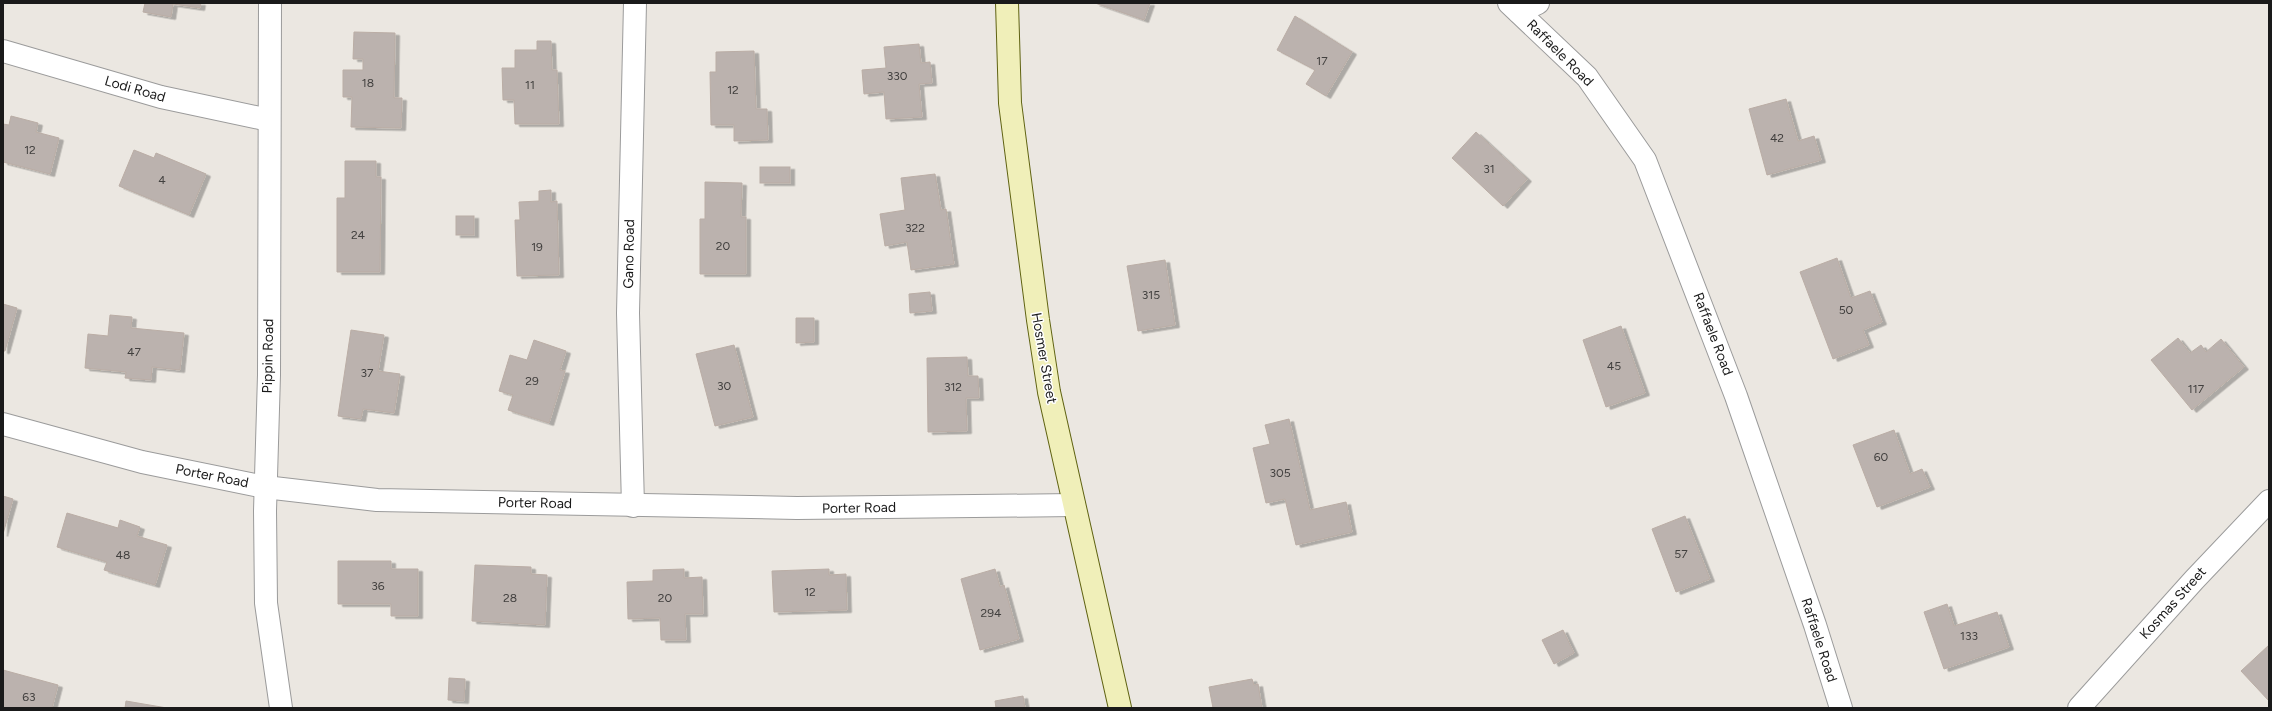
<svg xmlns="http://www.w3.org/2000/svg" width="2272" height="711" font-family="Figtree,sans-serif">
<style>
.building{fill:#bbb2ae;stroke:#baada5;filter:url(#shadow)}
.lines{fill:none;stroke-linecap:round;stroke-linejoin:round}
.street-casing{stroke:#9b9b9b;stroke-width:24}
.secondary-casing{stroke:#5f6211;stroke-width:24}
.street{stroke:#fff;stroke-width:22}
.secondary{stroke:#f0efb9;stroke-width:22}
.labels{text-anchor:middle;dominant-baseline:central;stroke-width:3;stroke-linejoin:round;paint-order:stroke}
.number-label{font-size:12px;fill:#42403f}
.street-label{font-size:14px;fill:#1a1a1a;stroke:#fff}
</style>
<defs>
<filter id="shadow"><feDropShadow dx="4.5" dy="2.5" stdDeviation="0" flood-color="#0004"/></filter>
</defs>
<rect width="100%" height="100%" fill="#ebe7e1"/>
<g class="building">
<polygon points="142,3 201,3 200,8 173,4 171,17 143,12 145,3"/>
<polygon points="1095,3 1150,3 1144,20"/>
<polygon points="1295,16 1352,52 1326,96 1306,84 1315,70 1277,50"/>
<polygon points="354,32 395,33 394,98 402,98 401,128 351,127 352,97 343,97 343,70 363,70 363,59 353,59"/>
<polygon points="537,41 551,41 552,70 557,70 559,124 515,124 514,100 503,100 502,68 515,68 515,50 537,50"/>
<polygon points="919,44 921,63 930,62 932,83 919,84 922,117 886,119 884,92 864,94 862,70 886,68 884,47"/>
<polygon points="754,51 756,109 767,109 768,140 734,141 734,125 711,125 710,72 716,72 716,52"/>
<polygon points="1786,99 1798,141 1814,136 1821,160 1767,175 1749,109"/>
<polygon points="11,116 38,123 36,132 59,138 50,174 3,162 3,124 9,125"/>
<polygon points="1476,132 1527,179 1503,206 1452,158"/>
<polygon points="134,150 154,158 156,153 206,174 189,215 119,186"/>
<polygon points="345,161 376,161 376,177 381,177 380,272 337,272 337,198 345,198"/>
<rect x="760" y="167" width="30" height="16"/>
<polygon points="935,174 941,210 946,209 954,264 911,270 907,242 885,246 880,214 905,210 901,178"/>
<polygon points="705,182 742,183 741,217 746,217 746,274 700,274 700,219 705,219"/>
<polygon points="551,190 551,202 557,201 559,275 517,276 515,220 520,220 519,202 539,201 539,191"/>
<rect x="456" y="216" width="18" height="19"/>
<polygon points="1837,258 1851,298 1870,291 1882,322 1863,330 1869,345 1833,359 1800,272"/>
<polygon points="1165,260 1175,325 1138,331 1127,266"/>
<polygon points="930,292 932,311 910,313 909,294"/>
<polygon points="3,304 17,308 5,351 3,351"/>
<polygon points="110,315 132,317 131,328 184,333 180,370 152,367 151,380 125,378 126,372 85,368 88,334 108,336"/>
<polygon points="796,318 814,318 814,342 796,343"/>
<polygon points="1621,326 1645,393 1606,407 1583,340"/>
<polygon points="351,330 384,335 378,371 400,374 394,413 363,409 361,419 338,416"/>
<polygon points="2178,338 2190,353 2201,345 2206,352 2221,339 2244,367 2192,410 2151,360"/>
<polygon points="534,340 566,351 560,370 565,371 549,423 508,410 513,395 499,391 510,355 527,360"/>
<polygon points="734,345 753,417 715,426 696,354"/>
<polygon points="967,357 968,376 978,376 979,398 966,398 967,431 928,432 927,358"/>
<polygon points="1289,419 1310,510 1346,502 1352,532 1296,545 1285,499 1266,503 1253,448 1270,444 1265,425"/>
<polygon points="1894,430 1910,474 1922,469 1930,487 1877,507 1853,445"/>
<polygon points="3,496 13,499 3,534"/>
<polygon points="67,513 118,528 120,520 140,527 137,536 167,545 155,585 104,570 107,562 57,547"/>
<polygon points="1685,516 1710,579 1676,592 1652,529"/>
<polygon points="338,561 391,561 391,569 418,569 418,616 391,616 391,604 338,604"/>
<polygon points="475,565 531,567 531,574 547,575 545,625 472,621"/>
<polygon points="684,569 684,578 702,577 703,614 685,614 686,640 661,640 660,618 628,619 627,582 653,581 653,570"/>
<polygon points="829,569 829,575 846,574 847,610 774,612 772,571"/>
<polygon points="995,569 1000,587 1004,585 1019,639 980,650 961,579"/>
<polygon points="1947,604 1954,626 1997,612 2009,647 1944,669 1924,612"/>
<polygon points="1563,630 1574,653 1554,664 1542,640"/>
<polygon points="2269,645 2269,701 2241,671"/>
<polygon points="3,670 58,685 52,708 3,708"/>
<polygon points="449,678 465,679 464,701 448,700"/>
<polygon points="1252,679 1254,685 1258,684 1262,708 1213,708 1209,687"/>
<polygon points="1023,696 1025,708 996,708 995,701"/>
<polygon points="126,701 167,708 125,708"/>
</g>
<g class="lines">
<defs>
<g id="street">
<polyline points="270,3 269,375 265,511 266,603 281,708"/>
<polyline points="1509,3 1587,77 1645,160 1736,396 1815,625 1841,708"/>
<polyline points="1519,12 1538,3"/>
<polyline points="3,51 161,97 269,120"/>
<polyline points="3,424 142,462 265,487 377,500 797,508 1074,505"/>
<polyline points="633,506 628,313 635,3"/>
<polyline points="2079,708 2194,580 2269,501"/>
</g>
<polyline id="secondary" points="1007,3 1010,103 1038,320 1049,392 1120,708"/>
</defs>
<use href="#street" class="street-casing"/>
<use href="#secondary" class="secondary-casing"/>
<use href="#street" class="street"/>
<use href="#secondary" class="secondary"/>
</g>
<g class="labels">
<g class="number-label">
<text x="1322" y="61">17</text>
<text x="897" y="76">330</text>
<text x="368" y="83">18</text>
<text x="530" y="85">11</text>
<text x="733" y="90">12</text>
<text x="1777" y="138">42</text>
<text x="30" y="150">12</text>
<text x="1489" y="169">31</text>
<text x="162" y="180">4</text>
<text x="915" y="228">322</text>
<text x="358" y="235">24</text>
<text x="723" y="246">20</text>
<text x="537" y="247">19</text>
<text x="1151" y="295">315</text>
<text x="1846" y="310">50</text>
<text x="134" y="352">47</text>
<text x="1614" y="366">45</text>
<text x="367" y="373">37</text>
<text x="532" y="381">29</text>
<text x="724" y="386">30</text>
<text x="953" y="387">312</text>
<text x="2196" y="389">117</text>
<text x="1881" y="457">60</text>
<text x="1280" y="473">305</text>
<text x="1681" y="554">57</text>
<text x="123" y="555">48</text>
<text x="378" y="586">36</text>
<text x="810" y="592">12</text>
<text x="510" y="598">28</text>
<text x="665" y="598">20</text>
<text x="991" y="613">294</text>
<text x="1969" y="636">133</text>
<text x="29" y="697">63</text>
</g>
<g class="street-label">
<text transform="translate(1560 53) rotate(45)">Raffaele Road</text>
<text transform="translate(135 89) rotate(16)">Lodi Road</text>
<text transform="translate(629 254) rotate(-89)">Gano Road</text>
<text transform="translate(1713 334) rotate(69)">Raffaele Road</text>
<text transform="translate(268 356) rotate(-89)">Pippin Road</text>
<text transform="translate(1044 358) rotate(80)">Hosmer Street</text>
<text transform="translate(212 476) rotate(11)">Porter Road</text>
<text transform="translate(535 503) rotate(1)">Porter Road</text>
<text transform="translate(859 508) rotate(-1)">Porter Road</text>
<text transform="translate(2173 603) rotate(-48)">Kosmas Street</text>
<text transform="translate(1819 640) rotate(72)">Raffaele Road</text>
</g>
</g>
<rect width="2272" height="711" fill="none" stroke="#1a1a1a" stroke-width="8"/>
</svg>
